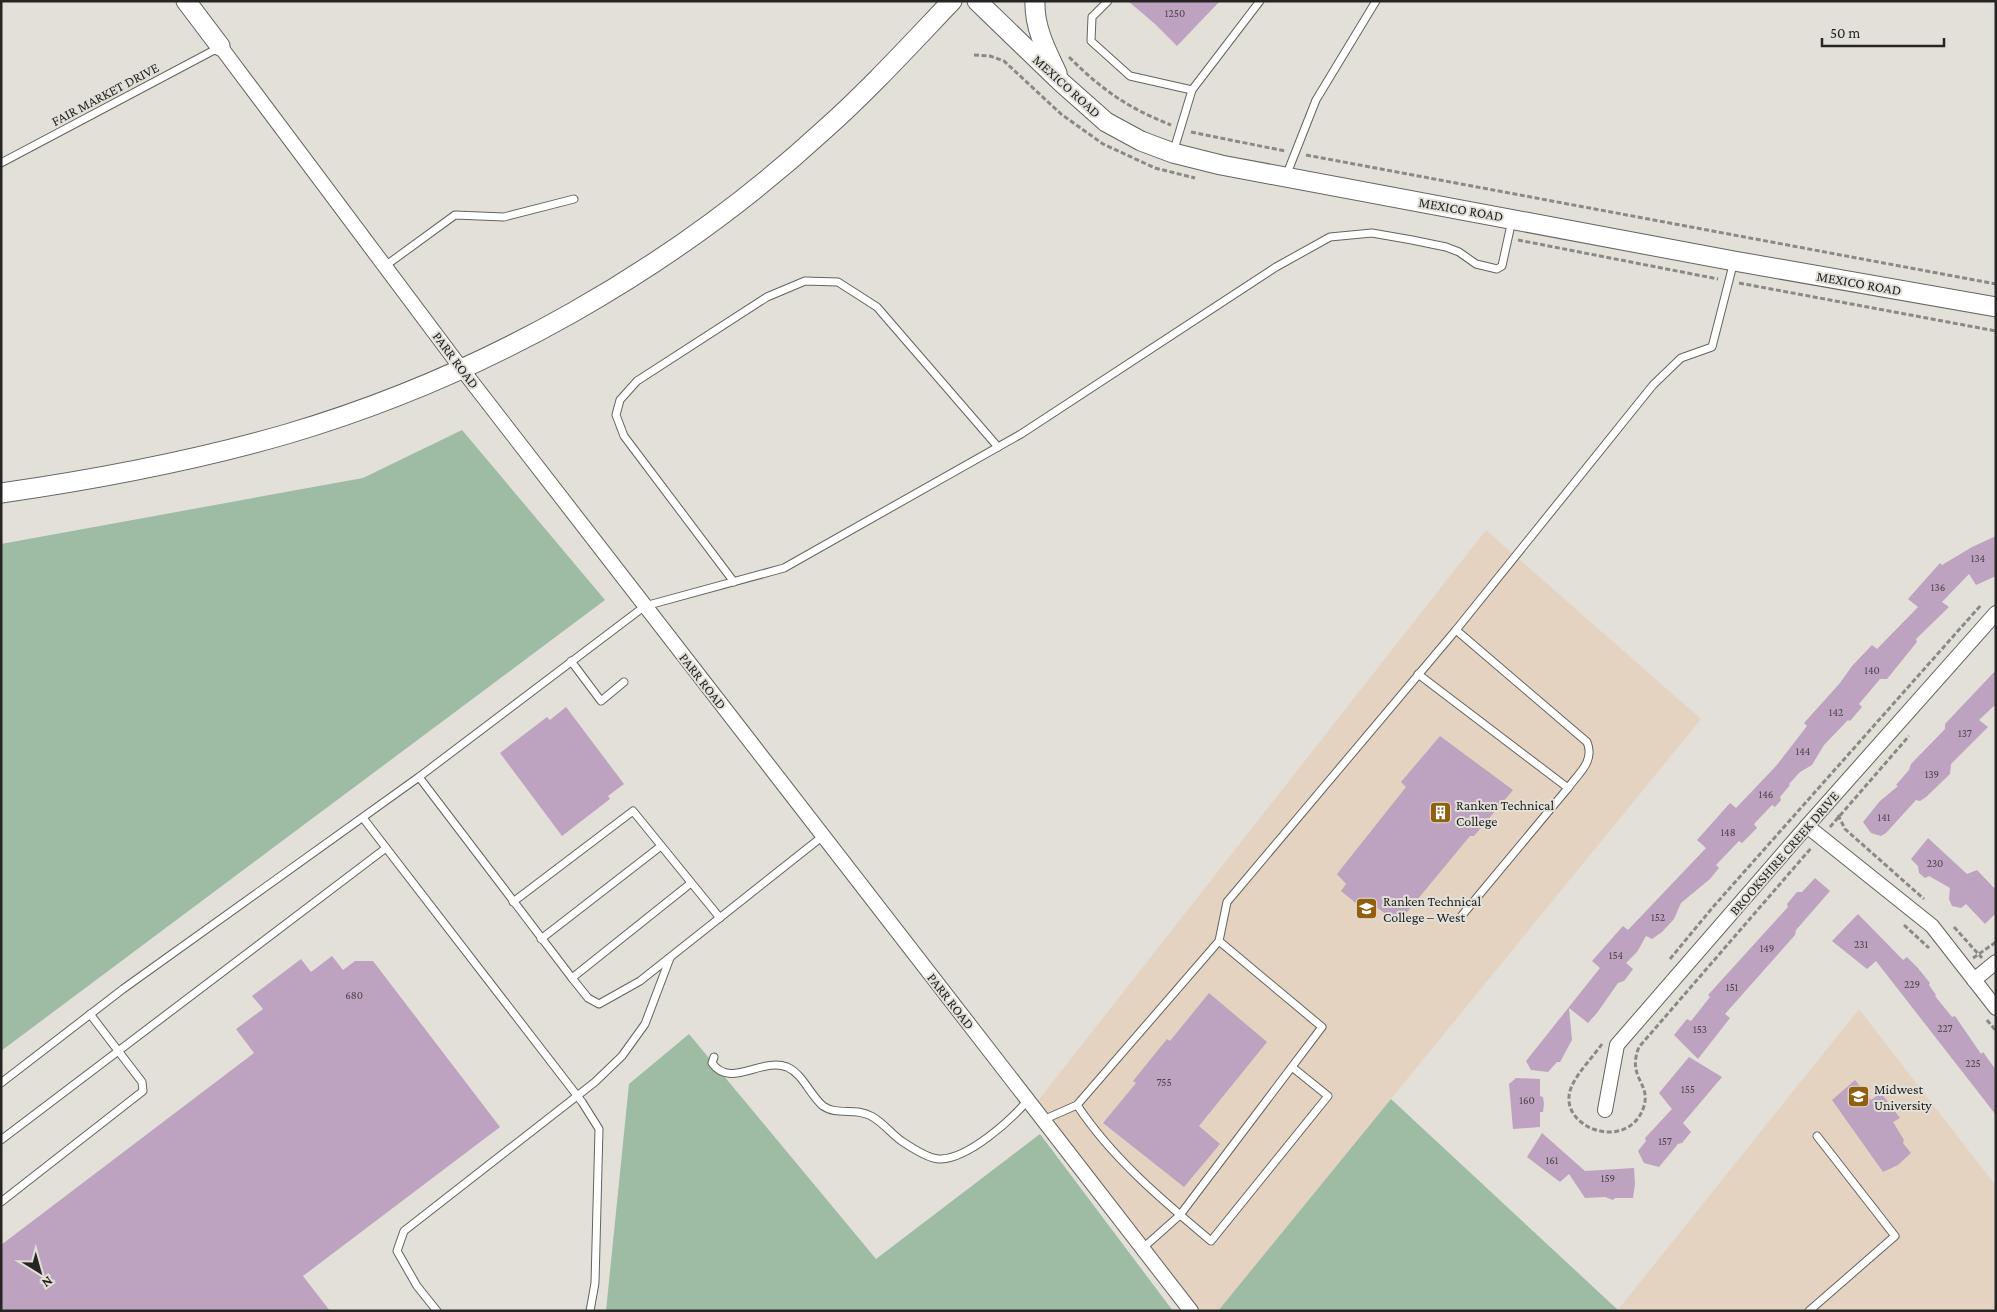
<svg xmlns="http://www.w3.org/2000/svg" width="1997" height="1312" font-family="'Crimson Pro',serif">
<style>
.education{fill:#e5d3c2}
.grass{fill:#9ebba4}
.building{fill:#bda3c0}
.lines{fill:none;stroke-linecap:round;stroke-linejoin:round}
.lane-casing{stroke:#65635e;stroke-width:9}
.street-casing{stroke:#65635e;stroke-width:16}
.secondary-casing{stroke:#65635e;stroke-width:21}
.path{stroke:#8a8984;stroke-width:3;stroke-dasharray:5 2.5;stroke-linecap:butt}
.lane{stroke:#fff;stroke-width:7}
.street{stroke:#fff;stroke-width:14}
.secondary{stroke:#fff;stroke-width:19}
.labels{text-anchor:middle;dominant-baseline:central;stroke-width:4;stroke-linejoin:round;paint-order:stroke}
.number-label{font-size:11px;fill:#4c444a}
.street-label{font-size:14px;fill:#262523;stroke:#e2e0d9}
.poi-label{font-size:14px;fill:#262523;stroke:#e2e0d9;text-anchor:start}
</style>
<rect width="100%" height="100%" fill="#e2e0d9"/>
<g class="education">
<polygon points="1486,530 1701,719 1218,1311 1191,1311 1033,1107"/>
<polygon points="1859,1009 1996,1186 1996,1311 1617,1311"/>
</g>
<g class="grass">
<polygon points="462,430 605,600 1,1051 1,544 363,478"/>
<polygon points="689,1034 876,1259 1040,1134 1173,1311 606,1311 629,1084"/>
<polygon points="1391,1099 1618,1310 1617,1311 1218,1311"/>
</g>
<g class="building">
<polygon points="1128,1 1220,1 1177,46 1155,24"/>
<polygon points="1996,536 1996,576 1976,585 1969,574 1942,602 1949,607 1916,639 1917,642 1887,679 1880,679 1859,704 1862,707 1850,721 1848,720 1824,745 1812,765 1800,772 1789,784 1790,785 1780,797 1781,800 1775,807 1772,805 1754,824 1757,828 1742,843 1739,841 1716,865 1719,868 1710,879 1681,903 1674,919 1662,932 1652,939 1646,936 1637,952 1626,963 1633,969 1624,981 1618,983 1597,1013 1588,1023 1569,1008 1572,1040 1560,1062 1557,1062 1548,1072 1531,1070 1526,1061 1600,968 1592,961 1623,926 1628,930 1706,848 1697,840 1730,803 1736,808 1776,766 1807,726 1804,723 1840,683 1852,666 1872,645 1877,649 1918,607 1908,599 1940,563 1942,565 1972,547"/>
<polygon points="1996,670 1996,704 1979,720 1988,727 1951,764 1950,774 1926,797 1920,801 1916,800 1886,833 1881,836 1871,833 1863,822 1880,801 1898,786 1896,785 1909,770 1911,764 1945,729 1945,724"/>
<polygon points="566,707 624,784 608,796 610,799 562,836 500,753 547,717 550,720"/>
<polygon points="1440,736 1513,790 1474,836 1470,836 1398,923 1375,906 1368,913 1341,891 1346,884 1337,874 1406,787 1401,782"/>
<polygon points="1928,838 1967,874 1977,870 1996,890 1996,913 1985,924 1966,904 1961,908 1952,906 1949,899 1950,888 1929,876 1925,878 1919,873 1918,866 1911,859"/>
<polygon points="1815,878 1830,891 1796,930 1795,935 1725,1014 1730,1018 1698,1059 1674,1035 1687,1019 1691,1021 1710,997 1708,995 1788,907 1787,904 1797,892 1802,892"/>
<polygon points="1858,914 1903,960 1907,957 1917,967 1930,983 1929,985 1936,995 1935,996 1952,1017 1955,1016 1981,1054 1983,1052 1996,1070 1996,1115 1876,961 1867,969 1832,941"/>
<polygon points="332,956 343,970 355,961 373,961 500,1127 303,1276 330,1311 1,1311 1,1245 254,1053 236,1029 263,1009 252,996 301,959 311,972"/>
<polygon points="1209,993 1267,1042 1199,1126 1220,1144 1184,1187 1103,1123 1136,1083 1133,1081 1167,1039 1170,1041"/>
<polygon points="1689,1057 1722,1077 1683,1123 1691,1132 1682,1143 1678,1144 1659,1167 1644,1163 1638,1151 1646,1141 1645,1138 1672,1109 1659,1093"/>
<polygon points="1516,1078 1540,1079 1540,1096 1543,1097 1544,1104 1543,1112 1540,1112 1540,1127 1513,1129 1509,1084"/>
<polygon points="1855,1080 1871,1100 1881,1093 1900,1118 1893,1122 1904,1140 1903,1143 1911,1153 1898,1165 1883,1172 1832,1100"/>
<polygon points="1542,1133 1585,1171 1634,1168 1635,1184 1633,1198 1615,1198 1613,1200 1605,1197 1585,1198 1569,1174 1560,1182 1527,1157"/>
</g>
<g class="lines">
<defs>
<g id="lane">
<polyline points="1108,1 1092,17 1091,41 1130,76 1192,90"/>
<polyline points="1173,153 1192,90 1260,1"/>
<polyline points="1,163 220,47"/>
<polyline points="1286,176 1316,100 1376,1"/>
<polyline points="385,266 455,215 504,217 574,199"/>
<polyline points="734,582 624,436 616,415 620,400 637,381 767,297 805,281 838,282 877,307 998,447"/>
<polyline points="571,661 601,701 624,682"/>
<path d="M1418,674L1568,788C1579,773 1595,761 1587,742L1456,630"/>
<polyline points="363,818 582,1102 599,1129 595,1283 590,1311"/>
<polyline points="823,836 640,981 599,1004 588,998 572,978 419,777 645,606 784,568 1021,434 1276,267 1330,237 1372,233 1412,240 1446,247 1459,252 1476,264 1497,269 1502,266 1512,220"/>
<polyline points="513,902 633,811 720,918"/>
<polyline points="1459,919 1568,788"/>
<polyline points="541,939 661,846"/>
<polyline points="1219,941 1227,902 1456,630 1653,385 1681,358 1712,347 1734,261"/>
<polyline points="572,978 691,883"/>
<path d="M714,1057L712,1063C730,1089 762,1057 787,1067C803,1074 810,1095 823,1106C837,1116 856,1107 871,1116C883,1122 892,1135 903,1142C912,1148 931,1160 941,1159C969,1158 1010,1121 1028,1100"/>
<polyline points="1,1083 123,989 419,777"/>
<path d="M1077,1105C1112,1158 1162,1200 1211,1241L1328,1096L1292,1067"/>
<polyline points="1043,1120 1077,1105 1219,941 1322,1027 1180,1215 1143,1248"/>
<polyline points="1,1140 386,848"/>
<polyline points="1,1202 143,1091 142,1082 90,1014"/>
<polyline points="437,1311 417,1286 397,1251 404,1231 595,1082 622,1056 645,1024 670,958"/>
<polyline points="1809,1311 1895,1236 1817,1136"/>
</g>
<g id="street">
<polyline points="220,46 461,368 1191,1311"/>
<polyline points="1807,826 1932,926 1996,1008"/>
<polyline points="1974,980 1996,962"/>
<polyline points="1605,1110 1617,1045 1807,826 1996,613"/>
</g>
<g id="secondary">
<polyline points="186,1 220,46"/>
<polyline points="977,1 1062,83 1106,122 1141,141 1173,153 1221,165 1734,261 1996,307"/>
<path d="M1035,1C1034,27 1046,50 1057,73"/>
<path d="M1,493C98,479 193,461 287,434C484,376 673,269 824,130C869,90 910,45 952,1"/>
</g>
</defs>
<use href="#lane" class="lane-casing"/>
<use href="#street" class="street-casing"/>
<use href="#secondary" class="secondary-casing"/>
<g class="path">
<polyline points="974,55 990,56 1004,61 1061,114 1103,144 1155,168 1195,178"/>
<path d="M1069,57C1102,90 1128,108 1171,125"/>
<polyline points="1191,132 1285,151"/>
<polyline points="1306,155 1996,284"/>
<polyline points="1518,240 1718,279"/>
<polyline points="1739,283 1996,331"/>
<polyline points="1838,815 1845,829 1924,899"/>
<polyline points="1830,827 1909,736"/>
<polyline points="1904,925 1929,948"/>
<polyline points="1954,927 1982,958"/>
<polyline points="1973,958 1996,942"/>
<polyline points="1670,959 1713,907 1981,605"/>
<polyline points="1987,1020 1996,1031"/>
<path d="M1602,1044C1592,1058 1577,1073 1571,1088C1556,1127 1626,1153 1643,1109C1653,1083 1626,1079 1639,1047L1812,847"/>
</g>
<use href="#lane" class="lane"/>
<use href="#street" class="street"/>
<use href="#secondary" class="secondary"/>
</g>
<defs>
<symbol id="building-square" viewBox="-11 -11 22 22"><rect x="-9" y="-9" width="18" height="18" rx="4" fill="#925f10" stroke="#e2e0d9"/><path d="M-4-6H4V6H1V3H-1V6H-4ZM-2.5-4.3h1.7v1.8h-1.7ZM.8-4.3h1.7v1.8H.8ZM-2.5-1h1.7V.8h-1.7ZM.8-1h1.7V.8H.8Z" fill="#fff"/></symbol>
<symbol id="university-square" viewBox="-11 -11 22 22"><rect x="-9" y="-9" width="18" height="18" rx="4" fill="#925f10" stroke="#e2e0d9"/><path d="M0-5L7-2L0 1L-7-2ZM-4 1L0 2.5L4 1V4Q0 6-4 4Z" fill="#fff"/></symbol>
</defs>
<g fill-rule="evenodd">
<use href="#building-square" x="1428" y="800" width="25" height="25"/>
<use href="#university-square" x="1354" y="896" width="25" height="25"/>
<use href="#university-square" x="1846" y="1084" width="25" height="25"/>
</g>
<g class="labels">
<g class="number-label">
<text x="1175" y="13">1250</text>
<text x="1978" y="558">134</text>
<text x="1938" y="587">136</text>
<text x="1872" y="670">140</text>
<text x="1836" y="712">142</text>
<text x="1965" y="733">137</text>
<text x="1803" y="751">144</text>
<text x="1932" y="774">139</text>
<text x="1766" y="794">146</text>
<text x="1884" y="817">141</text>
<text x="1728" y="832">148</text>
<text x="1935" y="863">230</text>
<text x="1658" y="917">152</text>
<text x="1861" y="944">231</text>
<text x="1767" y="948">149</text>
<text x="1616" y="955">154</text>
<text x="1912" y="984">229</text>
<text x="1732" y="987">151</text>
<text x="354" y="995">680</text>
<text x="1945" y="1028">227</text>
<text x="1700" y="1029">153</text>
<text x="1973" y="1063">225</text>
<text x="1164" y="1082">755</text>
<text x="1688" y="1089">155</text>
<text x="1527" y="1100">160</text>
<text x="1665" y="1141">157</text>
<text x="1552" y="1160">161</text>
<text x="1608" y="1178">159</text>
</g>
<g class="street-label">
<text transform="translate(1067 86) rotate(42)">MEXICO ROAD</text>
<text transform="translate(105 94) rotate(-28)">FAIR MARKET DRIVE</text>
<text transform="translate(1461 209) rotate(10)">MEXICO ROAD</text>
<text transform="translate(1859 283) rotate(10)">MEXICO ROAD</text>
<text transform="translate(456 360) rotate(53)">PARR ROAD</text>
<text transform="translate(703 681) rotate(52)">PARR ROAD</text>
<text transform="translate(1784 853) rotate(-49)">BROOKSHIRE CREEK DRIVE</text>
<text transform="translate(951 1001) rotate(52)">PARR ROAD</text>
</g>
<g class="poi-label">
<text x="1456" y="805">Ranken Technical<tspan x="1456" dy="16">College</tspan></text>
<text x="1383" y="901">Ranken Technical<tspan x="1383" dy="16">College – West</tspan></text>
<text x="1874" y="1089">Midwest<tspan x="1874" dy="16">University</tspan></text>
</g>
</g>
<rect width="1997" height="1312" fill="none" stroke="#262523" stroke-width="5"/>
<g transform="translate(40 1272) rotate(143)" stroke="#e2e0d9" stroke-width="4" paint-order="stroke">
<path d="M0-4L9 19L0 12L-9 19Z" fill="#262523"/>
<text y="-8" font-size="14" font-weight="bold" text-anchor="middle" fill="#262523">N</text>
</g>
<path d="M1822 38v8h122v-8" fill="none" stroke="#262523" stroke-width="2.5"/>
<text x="1830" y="38" font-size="15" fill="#262523" stroke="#e2e0d9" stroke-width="4" paint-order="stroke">50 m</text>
</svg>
